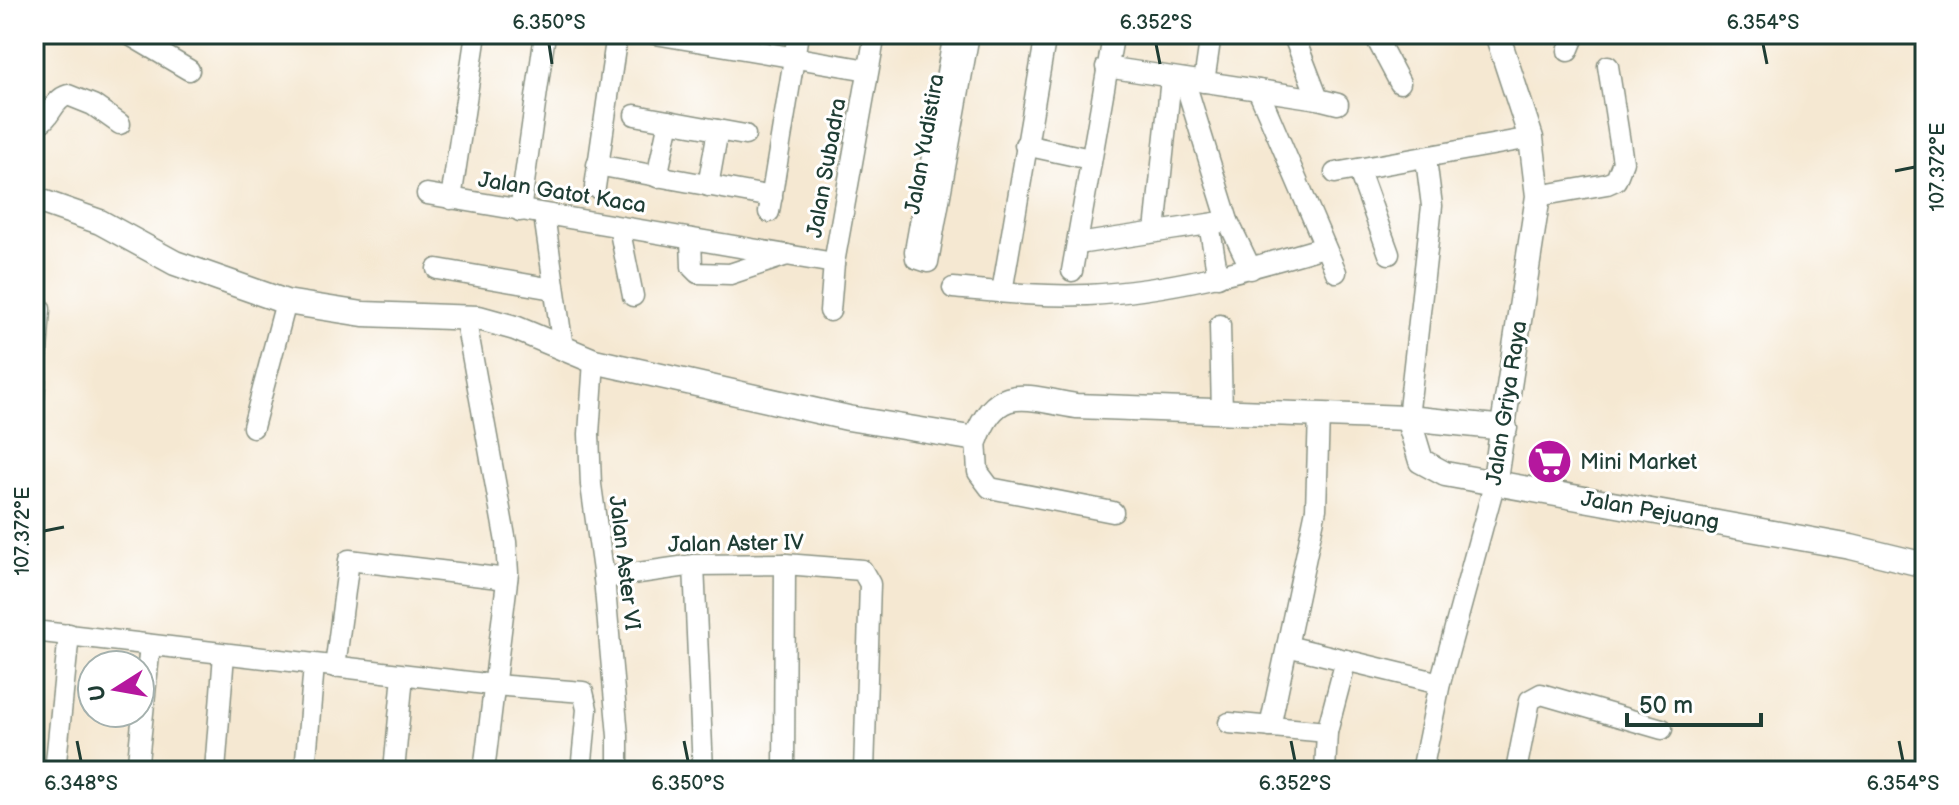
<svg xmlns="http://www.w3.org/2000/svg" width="1959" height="805" font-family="'Balsamiq Sans',sans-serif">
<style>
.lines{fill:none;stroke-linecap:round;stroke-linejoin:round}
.minor-casing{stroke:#8a9283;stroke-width:23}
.tertiary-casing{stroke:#8a9283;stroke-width:27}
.minor{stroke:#fff;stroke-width:20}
.tertiary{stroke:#fff;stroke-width:24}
.ticks{fill:none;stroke:#1f3d34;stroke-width:3}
.labels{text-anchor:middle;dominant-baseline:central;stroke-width:6;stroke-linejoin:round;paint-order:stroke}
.street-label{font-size:22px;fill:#1f3d34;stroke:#fff}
.poi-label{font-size:22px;fill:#1f3d34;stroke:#fff;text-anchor:start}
.neatline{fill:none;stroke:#1f3d34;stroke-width:3}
.ticks-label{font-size:20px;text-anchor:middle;fill:#1f3d34}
</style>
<rect width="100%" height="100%" fill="#fff"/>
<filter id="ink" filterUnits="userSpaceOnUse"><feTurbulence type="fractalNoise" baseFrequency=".0125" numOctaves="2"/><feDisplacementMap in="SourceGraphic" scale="16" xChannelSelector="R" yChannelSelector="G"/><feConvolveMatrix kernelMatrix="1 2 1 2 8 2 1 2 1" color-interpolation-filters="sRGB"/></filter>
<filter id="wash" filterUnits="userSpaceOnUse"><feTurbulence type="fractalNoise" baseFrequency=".006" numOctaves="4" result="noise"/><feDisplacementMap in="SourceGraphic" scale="32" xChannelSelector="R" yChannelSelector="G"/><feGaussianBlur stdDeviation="1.8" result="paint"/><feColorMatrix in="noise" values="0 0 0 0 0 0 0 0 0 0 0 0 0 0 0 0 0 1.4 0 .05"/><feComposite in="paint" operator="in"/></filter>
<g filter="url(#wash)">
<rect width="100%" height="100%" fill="#f5e8d2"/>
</g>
<g filter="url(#ink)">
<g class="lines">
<defs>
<g id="minor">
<polyline points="128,34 189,70"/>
<polyline points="655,34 868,70"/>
<polyline points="954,34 915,251 916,258 928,262 969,34"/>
<polyline points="1293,34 1318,99 1338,104"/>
<polyline points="1374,34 1400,83"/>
<polyline points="1568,51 1575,34"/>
<polyline points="1106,67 1318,99"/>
<polyline points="1184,79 1228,221 1251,269"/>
<polyline points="1204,82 1211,34"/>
<polyline points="1258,90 1336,272"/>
<polyline points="635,115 745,135"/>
<path d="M34,125C52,121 51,100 68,95L93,105L120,124"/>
<polyline points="1025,145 1090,159"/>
<polyline points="597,165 772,197"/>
<polyline points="1359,171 1389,254"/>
<polyline points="1335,173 1531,138"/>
<polyline points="657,177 669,121"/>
<polyline points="708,186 718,130"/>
<polyline points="595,187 617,34"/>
<polyline points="427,194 834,263"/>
<polyline points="1538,196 1607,184 1616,180 1623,162 1608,66"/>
<polyline points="451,199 476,34"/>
<polyline points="520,211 545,34"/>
<polyline points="769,212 798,34"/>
<polyline points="544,215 563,348"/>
<polyline points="1209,224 1218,277"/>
<polyline points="619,227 633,296"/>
<polyline points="1155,231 1171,78"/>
<polyline points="691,239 692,267 698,273 730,274 787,255"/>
<polyline points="1078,244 1228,221"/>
<polyline points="437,269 553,289"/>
<polyline points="1072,271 1113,37"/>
<path d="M953,288C998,292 1043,297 1088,295C1169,291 1247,270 1324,247"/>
<polyline points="1002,292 1046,34"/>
<polyline points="34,294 40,309 34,397"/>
<polyline points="830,311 834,263 875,34"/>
<polyline points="465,316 506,542 508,573 484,771"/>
<polyline points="1220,325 1222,413"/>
<polyline points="594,361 589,434 591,485 604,578 618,736 618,771"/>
<polyline points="1408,418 1432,206 1426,159"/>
<polyline points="253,427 286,302"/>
<polyline points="976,439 978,472 990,488 1113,512"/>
<polyline points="694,565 703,771"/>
<polyline points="604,578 694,565 785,564 862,570 870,584 864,771"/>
<polyline points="34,631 494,685 583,692 587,709 581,771"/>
<polyline points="1287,646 1440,683"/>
<polyline points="335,667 349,560 507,579"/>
<polyline points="1229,723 1327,732"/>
<polyline points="1270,727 1316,509 1319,414"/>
<polyline points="55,771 69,634"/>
<polyline points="137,771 150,645"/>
<polyline points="215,771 224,654"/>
<polyline points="305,771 314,665"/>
<polyline points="394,771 403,675"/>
<polyline points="784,771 785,564"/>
<polyline points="1325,771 1327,732 1346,660"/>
<polyline points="1422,771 1440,683 1494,485"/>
<polyline points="1516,771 1530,700 1541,694 1662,729"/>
</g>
<g id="tertiary">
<path d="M34,199L100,222L175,263L286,302L363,314L479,318L515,328L594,361L848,418L976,439C997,382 1026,398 1076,406L1408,418L1505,428"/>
<polyline points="1408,418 1421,461 1445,474 1851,547 1925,565"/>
<polyline points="1494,485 1538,196 1531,138 1497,34"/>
</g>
</defs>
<use href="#minor" class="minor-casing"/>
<use href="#tertiary" class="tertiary-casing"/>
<use href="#minor" class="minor"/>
<use href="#tertiary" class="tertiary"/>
</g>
</g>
<path class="ticks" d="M549,44L552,64M1156,44L1160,64M1763,44L1767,64M1895,171L1915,167M44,531L64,527M77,741L81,761M684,741L688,761M1291,741L1295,761M1899,741L1903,761"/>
<defs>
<symbol id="supermarket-disc" viewBox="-11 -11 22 22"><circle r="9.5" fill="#b5179e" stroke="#fff"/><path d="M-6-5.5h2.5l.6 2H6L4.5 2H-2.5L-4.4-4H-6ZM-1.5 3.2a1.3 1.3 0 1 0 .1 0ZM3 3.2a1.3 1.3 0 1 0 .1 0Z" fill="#fff"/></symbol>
</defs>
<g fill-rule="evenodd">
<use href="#supermarket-disc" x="1524" y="436" width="51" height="51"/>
</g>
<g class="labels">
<g class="street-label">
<text transform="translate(925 144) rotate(-80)">Jalan Yudistira</text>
<text transform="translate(827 168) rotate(-80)">Jalan Subadra</text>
<text transform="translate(562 193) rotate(9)">Jalan Gatot Kaca</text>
<text transform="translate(1507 403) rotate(-81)">Jalan Griya Raya</text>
<text transform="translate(1650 511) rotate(10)">Jalan Pejuang</text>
<text transform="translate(736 544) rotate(-1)">Jalan Aster IV</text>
<text transform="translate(624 563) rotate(83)">Jalan Aster VI</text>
</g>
<g class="poi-label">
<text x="1580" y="462">Mini Market</text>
</g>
</g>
<rect width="1959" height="805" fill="none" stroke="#fff" stroke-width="88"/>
<g transform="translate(116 689) rotate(259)"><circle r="38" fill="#ffffff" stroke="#a5b1ae" stroke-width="2"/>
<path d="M0-6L14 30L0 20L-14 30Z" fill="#b5179e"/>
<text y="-12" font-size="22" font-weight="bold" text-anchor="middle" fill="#1f3d34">U</text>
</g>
<path d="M1627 713v12h134v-12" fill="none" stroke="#1f3d34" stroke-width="4"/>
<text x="1639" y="713" font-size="24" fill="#1f3d34" stroke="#ffffff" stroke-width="6" paint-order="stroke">50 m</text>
<rect x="44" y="44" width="1871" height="717" class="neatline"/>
<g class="ticks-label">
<text x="549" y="29">6.350°S</text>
<text x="1156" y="29">6.352°S</text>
<text x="1763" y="29">6.354°S</text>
<text transform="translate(1937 167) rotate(-90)" y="7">107.372°E</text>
<text transform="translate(22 531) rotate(-90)" y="7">107.372°E</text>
<text x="81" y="790">6.348°S</text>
<text x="688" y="790">6.350°S</text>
<text x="1295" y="790">6.352°S</text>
<text x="1903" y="790">6.354°S</text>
</g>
</svg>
